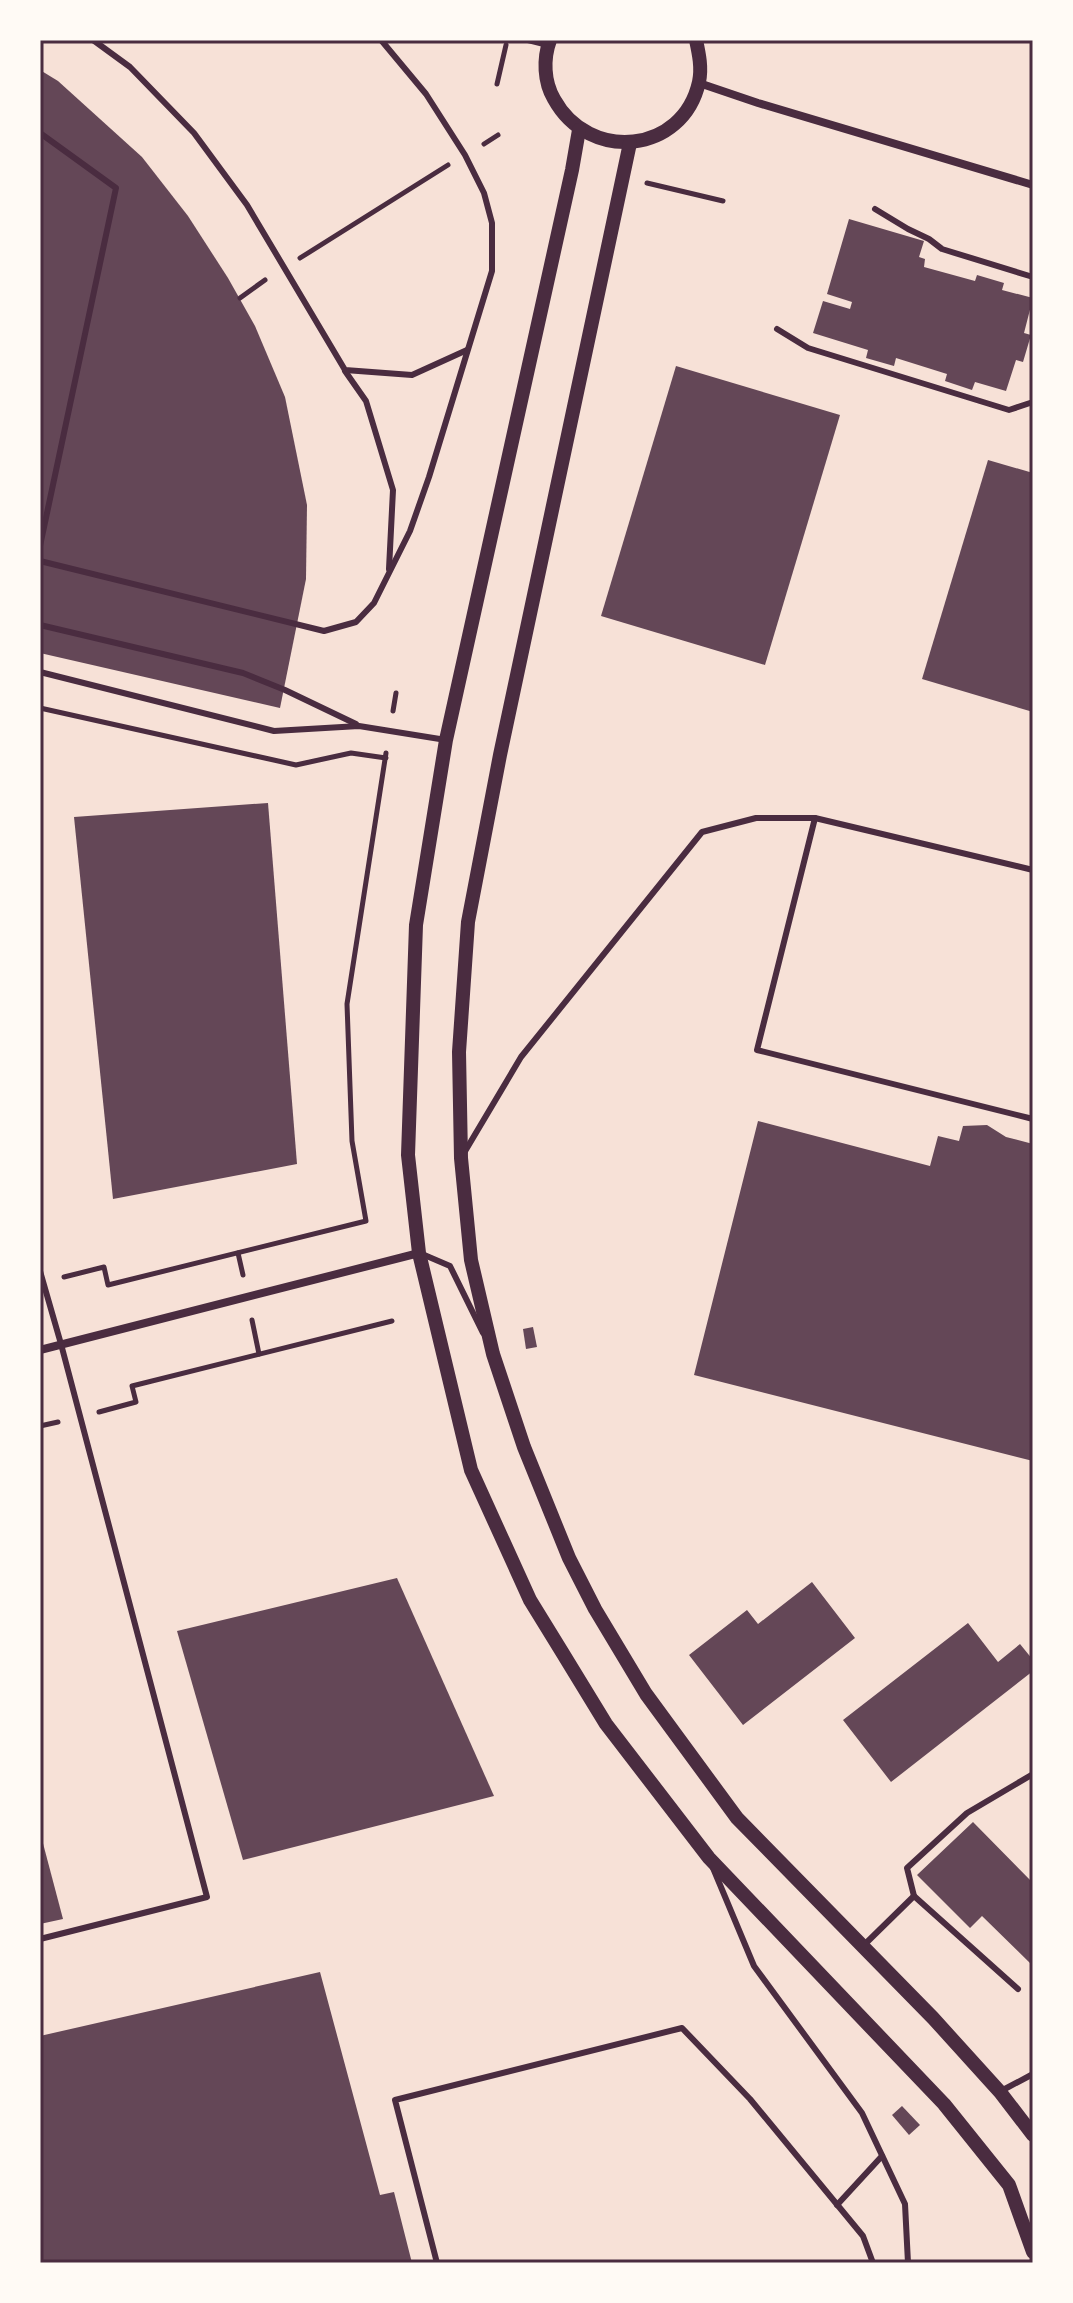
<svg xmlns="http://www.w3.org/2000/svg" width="1073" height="2303" font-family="'Alegreya Sans',sans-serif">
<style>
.building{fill:#644757}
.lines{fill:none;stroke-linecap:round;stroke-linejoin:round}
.path{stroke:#4a2c40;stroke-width:5}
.service{stroke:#4a2c40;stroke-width:6}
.minor{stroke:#4a2c40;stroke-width:8}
.tertiary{stroke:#4a2c40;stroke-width:14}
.neatline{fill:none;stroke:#4a2c40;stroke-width:3}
</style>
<rect width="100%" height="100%" fill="#f7e1d7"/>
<g class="building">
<polygon points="40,70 58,81 142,157 188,216 228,278 255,326 285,397 307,505 306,579 280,708 40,653"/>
<polygon points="849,219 924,241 919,257 925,259 924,267 975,281 977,275 1004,283 1002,290 1033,298 1024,333 1031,335 1023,362 1016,360 1006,391 975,382 972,390 945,381 947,374 896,358 894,366 866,358 868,350 813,333 823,301 850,309 852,302 827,294"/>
<polygon points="676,366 840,415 765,665 601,616"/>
<polygon points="988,460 1033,473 1033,712 922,679"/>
<polygon points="268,803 297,1164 113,1199 74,817"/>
<polygon points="758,1121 930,1166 938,1136 959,1141 963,1126 987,1125 1006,1137 1033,1144 1033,1461 694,1375"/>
<polygon points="533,1327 537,1347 526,1349 523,1329"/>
<polygon points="397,1578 494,1796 243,1860 177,1631"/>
<polygon points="812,1582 855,1638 743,1725 689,1655 747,1610 758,1624"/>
<polygon points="968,1623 998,1662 1020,1644 1033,1660 1033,1671 891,1782 843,1720"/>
<polygon points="973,1822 1033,1883 1033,1966 982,1916 970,1928 917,1875"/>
<polygon points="40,1832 63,1919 40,1924"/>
<polygon points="320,1972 380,2195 394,2192 412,2263 40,2263 40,2036"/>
<polygon points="902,2106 920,2125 909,2135 892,2115"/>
</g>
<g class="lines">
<g class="path">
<polyline points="497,84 506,45"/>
<polyline points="484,144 498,135"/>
<polyline points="647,183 723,201"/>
<polyline points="300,258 448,165"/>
<polyline points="240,298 265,280"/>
<polyline points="40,708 296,765 351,753 386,758"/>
<polyline points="393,711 396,693"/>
<polyline points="238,1253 243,1275"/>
<polyline points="64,1277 104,1267 108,1285 366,1221 352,1141 347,1004 386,753"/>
<polyline points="252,1320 259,1354"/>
<polyline points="99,1412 136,1402 132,1386 392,1321"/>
<polyline points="40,1426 58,1422"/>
</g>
<g class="service">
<polyline points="93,40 130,67 194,133 247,205 345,370 412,375 467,350"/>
<polyline points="528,40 548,45"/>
<polyline points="40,133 116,188 40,546"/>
<polyline points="875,209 908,229 929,239 942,249 1033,277"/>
<polyline points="777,329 808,348 1009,410 1033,402"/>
<polyline points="345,371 366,401 393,490 389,569"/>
<polyline points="40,561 324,631 356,622 374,603 410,531 429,477 492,271 492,223 484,193 465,155 426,94 381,40"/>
<polyline points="40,625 243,673 285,690 356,724"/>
<polyline points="40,672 274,731 359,726 446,740"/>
<polyline points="815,818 757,1050 1033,1119"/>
<polyline points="464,1153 521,1057 702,832 756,818 815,818 1033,870"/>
<polyline points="422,1254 450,1266 483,1333"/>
<polyline points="40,1271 61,1344 207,1897 40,1939"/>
<polyline points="713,1868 754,1966 862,2113 905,2204 908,2263"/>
<polyline points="914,1896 907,1868 967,1813 1033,1774"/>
<polyline points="862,1947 914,1896 1018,1989"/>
<polyline points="1001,2091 1033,2074"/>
<polyline points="837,2205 882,2156"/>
<polyline points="437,2263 395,2100 682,2028 750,2099 863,2236 873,2263"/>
</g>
<g class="minor">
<polyline points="699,83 758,103 1033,185"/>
<polyline points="40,1350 419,1253"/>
</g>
<g class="tertiary">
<path d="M550,40C543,59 544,82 554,99C589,163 683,154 699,82C702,68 699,54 696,40"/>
<polyline points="579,130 572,170 446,740 416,925 408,1155 419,1253 471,1470 530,1600 562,1652 606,1724 709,1858 944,2104 1009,2185 1033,2252"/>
<polyline points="630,143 500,755 468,922 459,1052 461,1158 471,1260 493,1354 524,1447 569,1558 595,1609 646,1694 737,1818 933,2018 1000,2092 1033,2135"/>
</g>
</g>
<rect width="1073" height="2303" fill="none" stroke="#fffaf5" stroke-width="84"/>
<rect x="42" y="42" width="989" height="2219" class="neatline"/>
</svg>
